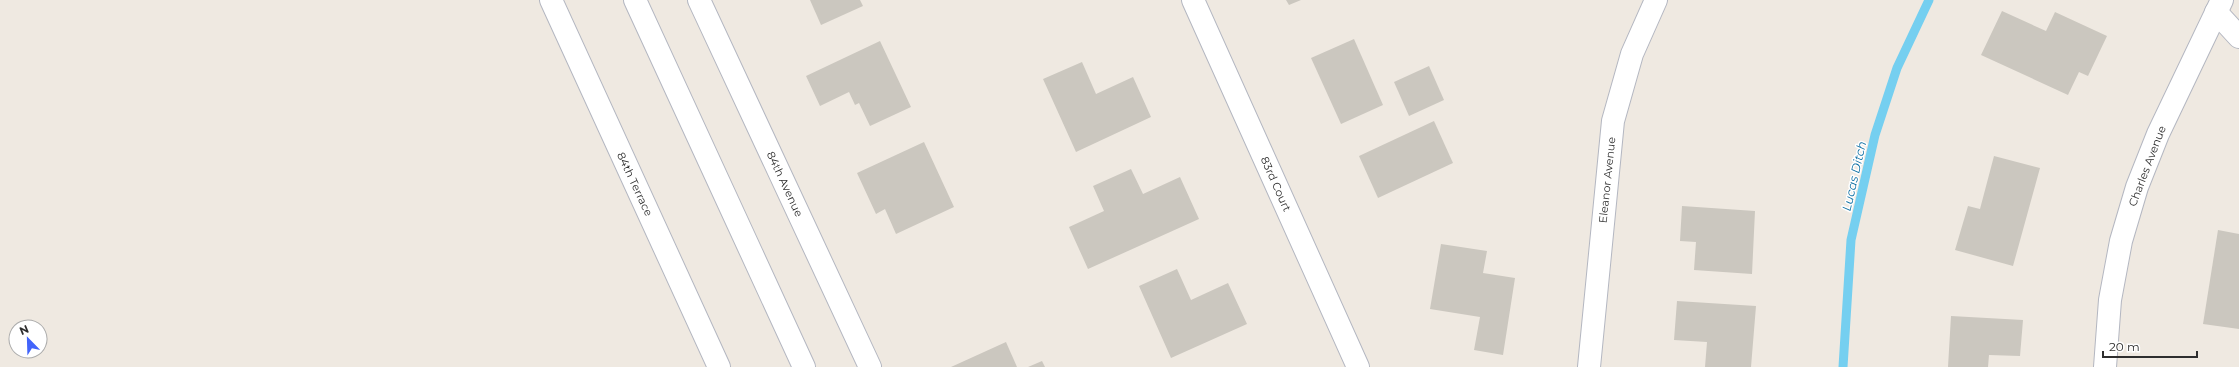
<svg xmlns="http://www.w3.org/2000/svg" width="2239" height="367" font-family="Montserrat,sans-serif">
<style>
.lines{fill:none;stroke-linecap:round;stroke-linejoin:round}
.stream{stroke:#75cff0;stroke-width:9}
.building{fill:#cbc7bf}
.street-casing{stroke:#b4b7c1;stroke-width:24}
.street{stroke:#fff;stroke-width:22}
.labels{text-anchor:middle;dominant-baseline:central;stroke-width:3;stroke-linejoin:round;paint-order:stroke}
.street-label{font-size:11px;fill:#2e2e2e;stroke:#fff}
.water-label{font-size:12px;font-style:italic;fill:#0d6fa3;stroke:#fff}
</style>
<rect width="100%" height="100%" fill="#efe9e1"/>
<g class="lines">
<polyline class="stream" points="1843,367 1851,240 1875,135 1897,68 1929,0"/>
</g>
<g class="building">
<polygon points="810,0 860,0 863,6 821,25"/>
<polygon points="1286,0 1301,0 1289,5"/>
<polygon points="2002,11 2046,31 2055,12 2107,36 2088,76 2079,72 2068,95 1981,55"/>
<polygon points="1354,39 1383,105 1341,124 1311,58"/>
<polygon points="880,41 911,107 870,126 859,103 855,105 849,92 820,106 806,76"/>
<polygon points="1082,62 1096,94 1133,77 1151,117 1076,152 1043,79"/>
<polygon points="1429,66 1444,100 1409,116 1394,82"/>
<polygon points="1434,121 1453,163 1378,198 1359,156"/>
<polygon points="924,142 954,207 896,234 885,209 876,214 857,173"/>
<polygon points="1994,156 2040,168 2013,266 1955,250 1968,206 1980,209"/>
<polygon points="1131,169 1143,194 1180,177 1199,219 1088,269 1069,227 1104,211 1093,186"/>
<polygon points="1682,206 1755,211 1752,274 1694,270 1696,242 1680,241"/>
<polygon points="2218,230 2239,234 2239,329 2203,324"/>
<polygon points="1441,244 1487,251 1483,273 1515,278 1503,355 1474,350 1480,317 1430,309"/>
<polygon points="1177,269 1191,300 1228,283 1247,324 1171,358 1139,286"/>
<polygon points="1677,301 1756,306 1751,367 1705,367 1707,342 1674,340"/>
<polygon points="1951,316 2023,320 2020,356 1989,355 1988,367 1948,367"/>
<polygon points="1006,342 1017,367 951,367"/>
<polygon points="1042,361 1045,367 1028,367"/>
</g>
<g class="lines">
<defs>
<g id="street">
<polyline points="551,0 719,367"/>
<polyline points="635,0 804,367"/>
<polyline points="699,0 870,367"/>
<polyline points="1193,0 1358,367"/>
<polyline points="2216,12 2239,37"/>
<polyline points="1589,367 1613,121 1632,54 1656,0"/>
<polyline points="2105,367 2110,300 2121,241 2137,187 2158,134 2222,0"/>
</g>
</defs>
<use href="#street" class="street-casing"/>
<use href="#street" class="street"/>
</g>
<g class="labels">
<g class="street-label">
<text transform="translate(2147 166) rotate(-69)">Charles Avenue</text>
<text transform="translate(1607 180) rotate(-84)">Eleanor Avenue</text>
<text transform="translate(635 184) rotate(65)">84th Terrace</text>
<text transform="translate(785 184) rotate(65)">84th Avenue</text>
<text transform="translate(1276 184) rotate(66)">83rd Court</text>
</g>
<g class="water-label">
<text transform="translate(1854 176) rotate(-77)">Lucas Ditch</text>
</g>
</g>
<g transform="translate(28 339) rotate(337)"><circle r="19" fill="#ffffff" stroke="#ababab"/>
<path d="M0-3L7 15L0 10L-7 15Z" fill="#4264fb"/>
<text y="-6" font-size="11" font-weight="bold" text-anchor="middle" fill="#2e2e2e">N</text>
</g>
<path d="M2103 351v6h94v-6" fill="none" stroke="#2e2e2e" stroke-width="2"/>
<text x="2109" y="351" font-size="12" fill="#2e2e2e" stroke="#ffffff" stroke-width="3" paint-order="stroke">20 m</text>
</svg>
